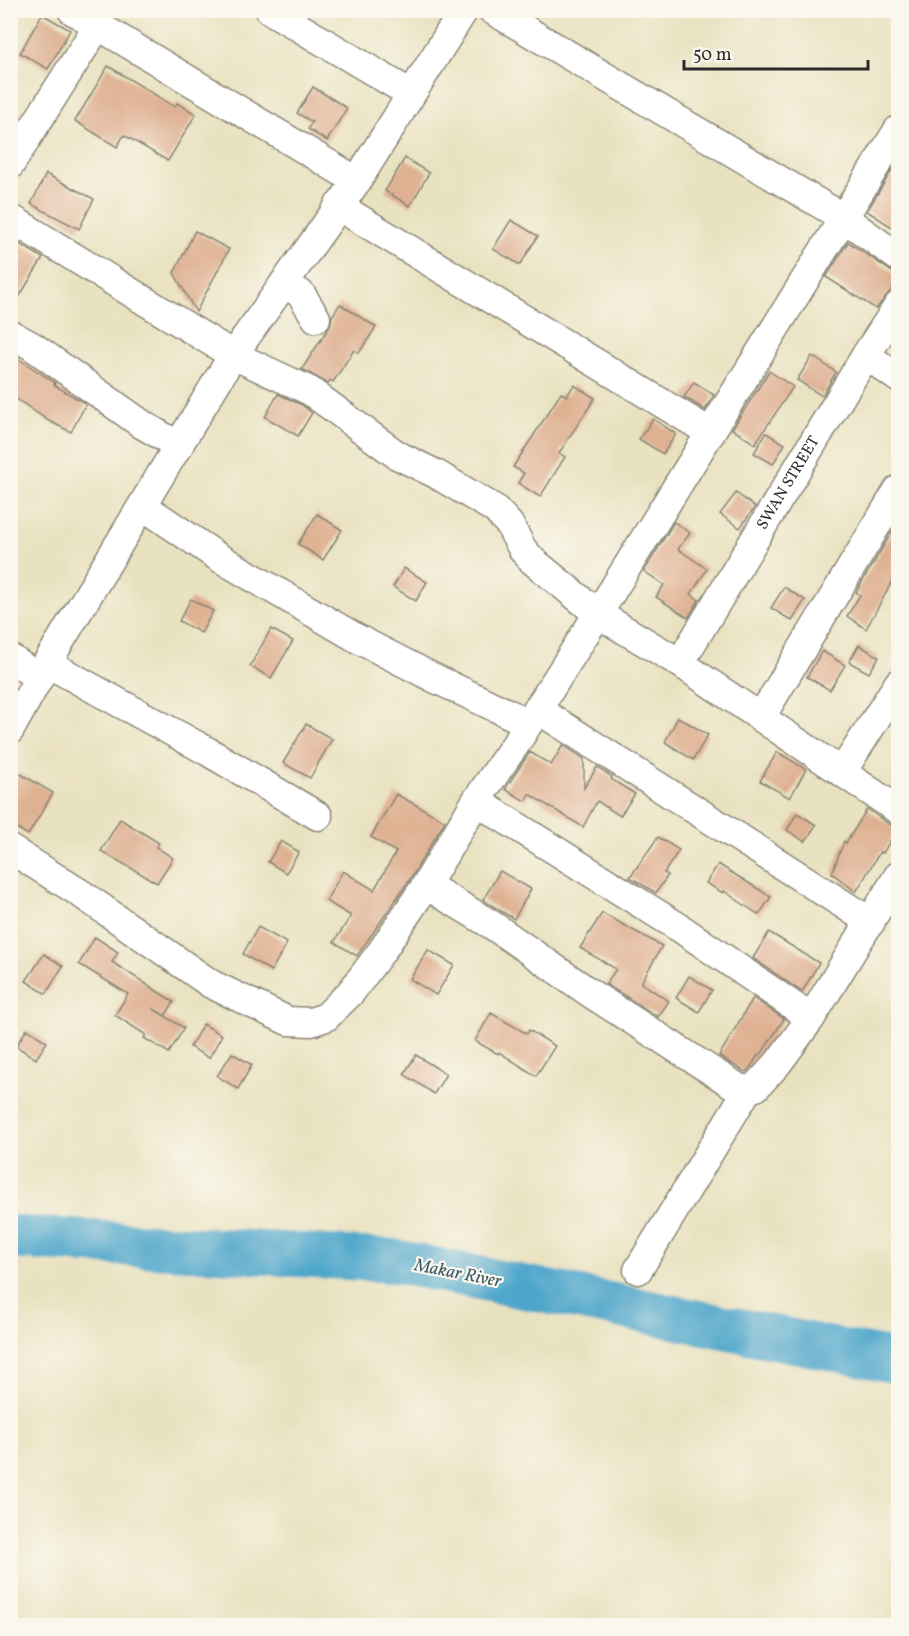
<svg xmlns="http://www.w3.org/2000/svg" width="909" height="1636" font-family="Vollkorn,serif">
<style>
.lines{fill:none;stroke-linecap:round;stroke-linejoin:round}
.river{stroke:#4ea6cb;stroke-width:44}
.building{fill:#dfb193}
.minor-casing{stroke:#8a8676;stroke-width:31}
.minor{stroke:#fff;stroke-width:28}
.labels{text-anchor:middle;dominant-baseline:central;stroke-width:4.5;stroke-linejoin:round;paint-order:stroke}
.street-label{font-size:16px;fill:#2b2b2b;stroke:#fbf7ec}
.water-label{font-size:18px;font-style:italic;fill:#395c6b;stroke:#fbf7ec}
</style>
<rect width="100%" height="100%" fill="#fbf7ec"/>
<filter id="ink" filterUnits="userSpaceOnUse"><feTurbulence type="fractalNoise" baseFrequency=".0167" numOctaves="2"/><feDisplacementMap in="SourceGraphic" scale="12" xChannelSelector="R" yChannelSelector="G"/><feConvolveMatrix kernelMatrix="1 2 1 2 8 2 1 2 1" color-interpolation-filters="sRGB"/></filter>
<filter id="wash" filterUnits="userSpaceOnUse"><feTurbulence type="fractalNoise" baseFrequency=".008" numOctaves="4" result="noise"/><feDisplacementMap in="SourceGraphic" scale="24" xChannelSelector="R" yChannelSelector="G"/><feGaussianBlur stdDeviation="1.35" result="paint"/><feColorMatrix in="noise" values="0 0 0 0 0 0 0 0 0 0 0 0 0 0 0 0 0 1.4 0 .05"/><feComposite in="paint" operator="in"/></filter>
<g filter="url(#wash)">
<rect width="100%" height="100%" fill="#e9e2c1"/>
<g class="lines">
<polyline class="river" points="10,1237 394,1261 898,1362"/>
</g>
<g id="blocks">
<g class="building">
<polygon points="42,14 70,30 48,69 20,53"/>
<polygon points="108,66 175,107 177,103 196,114 168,161 124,135 117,147 75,121"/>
<polygon points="313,87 347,108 327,141 308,129 312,122 297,113"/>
<polygon points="405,158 429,173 410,206 385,191"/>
<polygon points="898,160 898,231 867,211"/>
<polygon points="46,174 94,199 79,229 31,204"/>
<polygon points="511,220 538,236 520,265 493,249"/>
<polygon points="195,231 229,249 196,312 174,273"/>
<polygon points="10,238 43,258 10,312"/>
<polygon points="848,242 898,276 898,281 876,309 826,277"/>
<polygon points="340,304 376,327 359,353 354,350 333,382 330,380 328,384 302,369 330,326 332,316"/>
<polygon points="10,353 55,383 54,385 86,404 71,432 49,421 12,396 10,398"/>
<polygon points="812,356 836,372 822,396 797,380"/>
<polygon points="769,371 793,387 755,444 732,429"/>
<polygon points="694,382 714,395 705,410 684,397"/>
<polygon points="574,385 595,398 559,453 565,457 540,497 518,483 524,473 513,467 561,393 567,396"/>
<polygon points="278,394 302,405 312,413 298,436 265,417"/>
<polygon points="653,419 676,434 663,454 639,439"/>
<polygon points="766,433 785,444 773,464 754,453"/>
<polygon points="736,493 755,507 740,528 720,514"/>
<polygon points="317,514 342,530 323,560 298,544"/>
<polygon points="674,522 690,533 678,549 707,569 691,594 699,600 688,618 656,597 664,585 644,571"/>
<polygon points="898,522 898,571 866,629 847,616 860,595 856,592"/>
<polygon points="404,568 427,582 416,601 393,587"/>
<polygon points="784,587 805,600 792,621 771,608"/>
<polygon points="191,599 213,611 201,633 179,621"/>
<polygon points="271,629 293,641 271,678 250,666"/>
<polygon points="859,645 879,657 869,673 849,662"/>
<polygon points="822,651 845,665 830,690 807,677"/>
<polygon points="678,717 708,735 693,760 665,742"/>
<polygon points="306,724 332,739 310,778 283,763"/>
<polygon points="563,745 584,759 584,788 597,767 612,777 611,779 635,794 620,816 597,801 583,827 529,794 525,801 505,789 530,752 551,765"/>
<polygon points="777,752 806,769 790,798 760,781"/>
<polygon points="19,773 53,793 28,835 10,824 10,787"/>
<polygon points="396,794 445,821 412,876 357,956 334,942 351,916 326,901 343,871 374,890 396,852 371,837"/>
<polygon points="867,809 889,824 898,827 883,853 880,852 856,892 832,873 844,841 846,843"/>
<polygon points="797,813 816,825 805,842 787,830"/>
<polygon points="120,819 159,843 156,847 173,858 157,883 101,851"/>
<polygon points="658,837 679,850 664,873 668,875 656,893 630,877"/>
<polygon points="281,841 299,852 286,873 268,862"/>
<polygon points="718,864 771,897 759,915 724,891 723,893 706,883"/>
<polygon points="500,871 531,889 514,919 483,900"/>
<polygon points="602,913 662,946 641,983 669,1001 658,1017 606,984 616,969 580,948"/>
<polygon points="258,927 287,943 271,971 243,954"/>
<polygon points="769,932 819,963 802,992 753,958"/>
<polygon points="95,937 118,952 112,962 174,1002 165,1016 152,1008 184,1028 169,1053 144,1038 146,1035 115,1015 128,994 79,964"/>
<polygon points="428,950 454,965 436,995 410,979"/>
<polygon points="44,954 63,966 46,994 26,981"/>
<polygon points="689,976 712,990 699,1012 676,998"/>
<polygon points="753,998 784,1019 760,1056 758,1055 749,1070 745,1072 719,1056"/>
<polygon points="491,1013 527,1034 529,1030 555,1046 536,1076 499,1052 498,1054 475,1041"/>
<polygon points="203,1024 222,1035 209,1058 190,1047"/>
<polygon points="27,1029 47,1042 36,1059 16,1046"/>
<polygon points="232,1053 252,1065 238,1089 217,1076"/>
<polygon points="416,1055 446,1074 434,1094 404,1074"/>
</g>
</g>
</g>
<g filter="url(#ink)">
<use href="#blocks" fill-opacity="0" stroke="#8a8676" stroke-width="1.5"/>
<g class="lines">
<defs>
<g id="minor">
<polyline points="72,10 357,181"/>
<polyline points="270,10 411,94"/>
<polyline points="492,10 844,218 898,257"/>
<polyline points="10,165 98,25"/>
<polyline points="338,206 711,433"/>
<polyline points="10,218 233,355 310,391 397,455 436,474 495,509 509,524 523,550 533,561 598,614 680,663 898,810"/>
<polyline points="284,283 301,294 316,318"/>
<polyline points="10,334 32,346 143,425 179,446"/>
<polyline points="866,355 898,378"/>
<polyline points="143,506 218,557 358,639 432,677 528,723"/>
<polyline points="10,658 39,678"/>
<polyline points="47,663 207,751 318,816"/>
<path id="s1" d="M680,663L866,355L898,306"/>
<polyline points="537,709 871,922"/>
<polyline points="761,717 898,490"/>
<polyline points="10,730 47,663 233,355 357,181 464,10"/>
<polyline points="842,772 898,684"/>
<polyline points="476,801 680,928 811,1018"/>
<polyline points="10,849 80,893 211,984 288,1021 311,1022 326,1017 351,992 381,952 426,885 476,801 515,745 609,596 898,130"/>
<polyline points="426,885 492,925 593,995 740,1089 748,1089 756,1087 778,1063 811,1018 898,876"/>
<polyline points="638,1270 748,1089"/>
</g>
</defs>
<use href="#minor" class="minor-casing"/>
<use href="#minor" class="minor"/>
</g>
</g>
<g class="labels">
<g class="street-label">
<text stroke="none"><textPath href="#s1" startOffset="210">SWAN STREET</textPath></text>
</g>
<g class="water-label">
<text transform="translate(458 1274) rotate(11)">Makar River</text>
</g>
</g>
<rect width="909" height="1636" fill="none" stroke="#fbf7ec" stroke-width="36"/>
<path d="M684 60v9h184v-9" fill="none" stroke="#2b2b2b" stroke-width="3"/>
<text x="693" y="60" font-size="18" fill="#2b2b2b" stroke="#fbf7ec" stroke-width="4.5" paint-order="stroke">50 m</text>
</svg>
